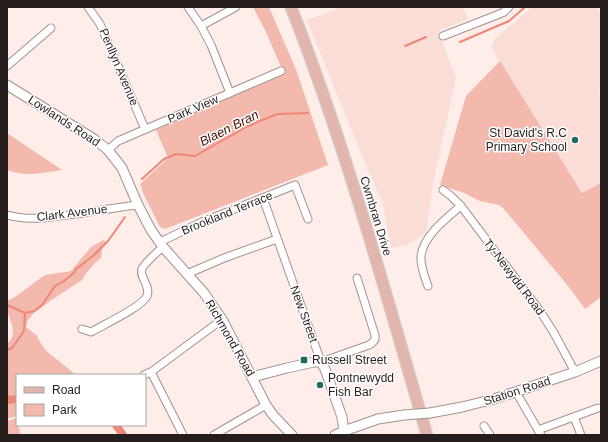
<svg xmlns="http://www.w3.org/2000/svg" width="608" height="442" font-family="Helvetica,sans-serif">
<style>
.built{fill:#fbddd7}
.green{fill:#f3b9ad}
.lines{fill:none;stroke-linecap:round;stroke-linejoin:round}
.stream{stroke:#ee8774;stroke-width:2}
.canal{stroke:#ee8774;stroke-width:8}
.minor-casing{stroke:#a5918d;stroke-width:9}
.tertiary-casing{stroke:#a5918d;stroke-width:11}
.primary-casing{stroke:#d4d2d2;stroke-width:13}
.minor{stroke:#fff;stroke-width:7}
.tertiary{stroke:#fff;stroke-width:9}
.primary{stroke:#e3b6ad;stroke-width:11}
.tertiary-bridge-casing{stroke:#a5918d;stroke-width:11;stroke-linecap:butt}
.tertiary-bridge{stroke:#fff;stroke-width:9}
.poi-dot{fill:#226a5f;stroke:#fff;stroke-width:1.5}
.labels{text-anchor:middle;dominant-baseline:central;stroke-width:3;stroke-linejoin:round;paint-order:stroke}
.street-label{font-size:12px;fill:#261e1d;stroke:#fff}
.poi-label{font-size:12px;fill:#261e1d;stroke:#fff;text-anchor:start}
.water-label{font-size:13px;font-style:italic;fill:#511108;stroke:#fff}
</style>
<rect width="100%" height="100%" fill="#feede9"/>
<g class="built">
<polygon points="343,7 463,7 468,19 438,31 456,78 433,183 426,233 407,245 391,248 383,204 358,146 307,20"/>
<polygon points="532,7 596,7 601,15 601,90 598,92 601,98 601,183 582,193 491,48 495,39"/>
</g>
<g class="green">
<polygon points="253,7 269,7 297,72 328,165 165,229 160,227 143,193 140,184 168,158 156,130 284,74 265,30"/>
<polygon points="500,61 582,193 601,183 601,297 585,309 568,286 504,209 499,205 480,201 464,193 440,185 466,96"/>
<path d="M7,133L62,170C44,173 25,177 7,170Z"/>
<path d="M103,240L107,243L102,249L101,258L94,264L85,275L82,280L53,299L33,314L28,320L26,327L36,335L44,348L50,354L76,375H17V416L7,419V343C18,335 11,324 8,313L7,312V301L15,297L42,277L46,275L71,271L91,247Z"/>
<polygon points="16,418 21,435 7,435 7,421"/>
</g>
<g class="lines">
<g class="stream">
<polyline points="460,42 509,21 525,7"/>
<polyline points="405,46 426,37"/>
<polyline points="142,179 164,159 176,154 195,156 248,126 277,114 308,113"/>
<polyline points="7,305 25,313 34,311 42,305 55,286 64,281 74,273 76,269 93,256 108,241 125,217"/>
<polyline points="7,350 12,348 24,331 25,313"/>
</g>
<g class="canal">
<polyline points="7,400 17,399"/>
<polyline points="116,425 123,435"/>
</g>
<defs>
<g id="minor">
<polyline points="88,7 100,24 145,129"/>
<polyline points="188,7 201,26 211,45 230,93"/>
<polyline points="201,26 236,7"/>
<polyline points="443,36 497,15 504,12 509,7"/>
<polyline points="7,66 51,28"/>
<polyline points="108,150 118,141 281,71"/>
<polyline points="443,190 451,196 461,206 540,311 554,333 575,372"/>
<path d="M263,198L321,362L369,345C373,343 376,340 375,335L357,278"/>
<path d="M7,215C31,222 59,216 83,213C101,210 120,207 138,205"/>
<polyline points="160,242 202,222 295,185 308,219"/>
<polyline points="187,274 224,258 277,239"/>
<path d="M428,286C425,278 421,268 421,259C420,239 446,218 461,206"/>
<path d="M82,329L91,332C103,325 142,307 147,296C151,286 139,277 142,269C144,264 158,251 163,247"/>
<polyline points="151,372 183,435"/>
<polyline points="144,375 151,372 216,324 223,321"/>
<polyline points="516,392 541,435"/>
<polyline points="574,417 581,435"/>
<polyline points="484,426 490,435"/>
<polyline points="538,430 598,408"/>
<polyline points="214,435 266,405"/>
</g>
<g id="tertiary">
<polyline points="7,85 94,139 108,150 122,168 138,205 151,230 163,247 204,293 223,321 266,405 273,415 292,435"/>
<polyline points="252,377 287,368 314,362 321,362 325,369 342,417 344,431"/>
<polyline points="430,413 462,407 494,399 575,372 601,361"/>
<polyline points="335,435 344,431 378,419 404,415"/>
</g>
<path id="primary" d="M291,7C346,147 385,291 427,435"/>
</defs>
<use href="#minor" class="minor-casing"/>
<use href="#tertiary" class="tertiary-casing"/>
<use href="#primary" class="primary-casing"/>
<use href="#minor" class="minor"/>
<use href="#tertiary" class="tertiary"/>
<use href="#primary" class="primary"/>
<defs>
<polyline id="tertiary-bridge" points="404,415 430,413"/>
</defs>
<use href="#tertiary-bridge" class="tertiary-bridge-casing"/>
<use href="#tertiary-bridge" class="tertiary-bridge"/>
</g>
<g class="poi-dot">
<circle cx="575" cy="140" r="4"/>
<rect x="300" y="356" width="8" height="8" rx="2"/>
<circle cx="320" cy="385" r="4"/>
</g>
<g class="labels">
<g class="street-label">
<text transform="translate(119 67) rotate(67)">Penllyn Avenue</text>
<text transform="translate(193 109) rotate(-23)">Park View</text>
<text transform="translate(64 121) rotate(33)">Lowlands Road</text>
<text transform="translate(72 213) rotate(-7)">Clark Avenue</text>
<text transform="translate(227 213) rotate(-22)">Brookland Terrace</text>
<text transform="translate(376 216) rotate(73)">Cwmbran Drive</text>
<text transform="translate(514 277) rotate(53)">Ty-Newydd Road</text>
<text transform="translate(304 314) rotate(70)">New Street</text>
<text transform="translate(230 338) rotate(60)">Richmond Road</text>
<text transform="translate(517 391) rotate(-18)">Station Road</text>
</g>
<g class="poi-label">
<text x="567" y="133" text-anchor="end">St David's R.C<tspan x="567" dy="14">Primary School</tspan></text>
<text x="312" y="360">Russell Street</text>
<text x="328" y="378">Pontnewydd<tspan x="328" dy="14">Fish Bar</tspan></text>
</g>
<g class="water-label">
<text transform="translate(229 128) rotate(-27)">Blaen Bran</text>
</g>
</g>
<rect width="608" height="442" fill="none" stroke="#261e1d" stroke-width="16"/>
<rect x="16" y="374" width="130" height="52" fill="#ffffff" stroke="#a8a5a5"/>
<rect x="24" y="387" width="20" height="6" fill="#e3b6ad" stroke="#a8a5a5"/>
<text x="52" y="394" font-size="12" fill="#261e1d">Road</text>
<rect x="24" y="404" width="20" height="12" fill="#f3b9ad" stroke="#a8a5a5"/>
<text x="52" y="414" font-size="12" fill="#261e1d">Park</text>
</svg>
